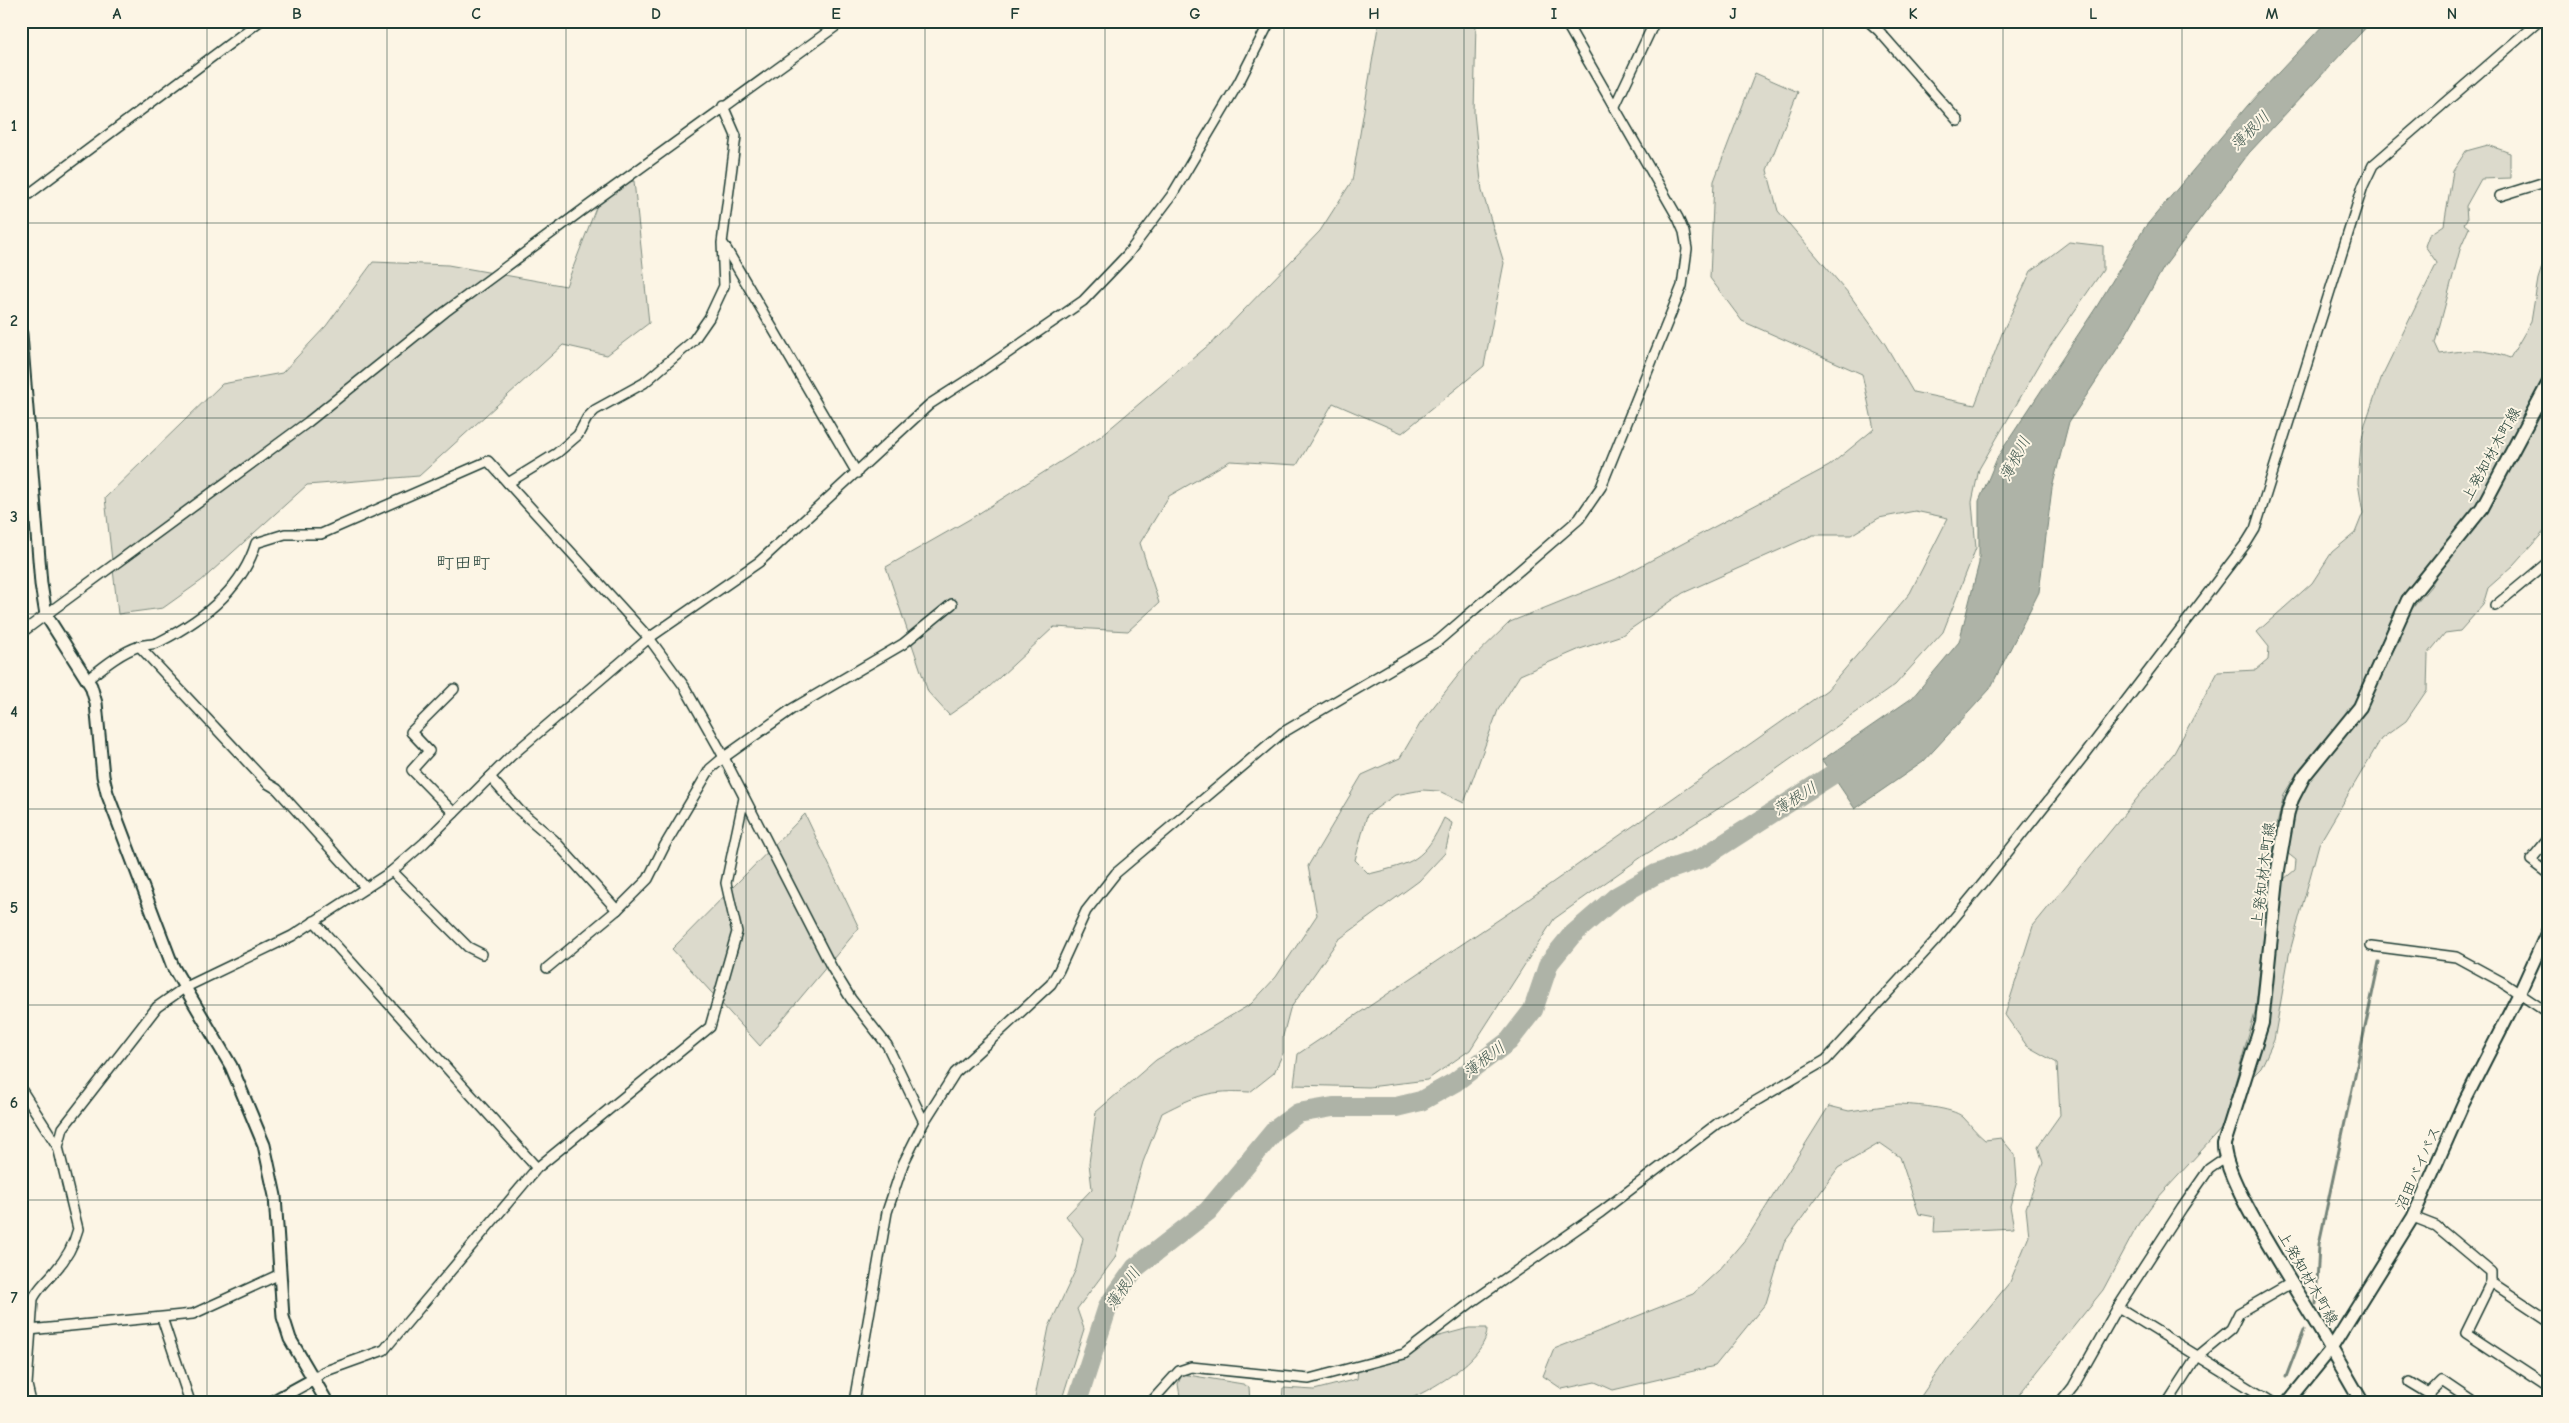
<svg xmlns="http://www.w3.org/2000/svg" width="2569" height="1423" font-family="'Comic Neue','Klee One',sans-serif">
<style>
.green{fill:#dcdacc;stroke:#7e8c80}
.water{fill:#aeb3a7;stroke:#758479}
.lines{fill:none;stroke-linecap:round;stroke-linejoin:round}
.stream{stroke:#758479;stroke-width:3}
.river{stroke:#aeb3a7;stroke-width:20}
.minor-casing{stroke:#1f3d34;stroke-width:12}
.tertiary-casing{stroke:#1f3d34;stroke-width:15}
.secondary-casing{stroke:#1f3d34;stroke-width:16}
.minor{stroke:#fcf5e5;stroke-width:9}
.tertiary{stroke:#fcf5e5;stroke-width:11}
.secondary{stroke:#fcf5e5;stroke-width:12}
.grid{fill:none;stroke:#1f3d34;stroke-width:1;stroke-opacity:0.55}
.labels{text-anchor:middle;dominant-baseline:central;stroke-width:4;stroke-linejoin:round;paint-order:stroke}
.street-label{font-size:15px;fill:#1f3d34;stroke:#fcf5e5}
.water-label{font-size:16px;font-style:italic;fill:#435a51;stroke:#fcf5e5}
.quarter-label{font-size:18px;fill:#1f3d34;stroke:#fcf5e5}
.neatline{fill:none;stroke:#1f3d34;stroke-width:2}
.grid-label{font-size:16px;text-anchor:middle;font-weight:bold;fill:#1f3d34}
</style>
<rect width="100%" height="100%" fill="#fcf5e5"/>
<filter id="ink" filterUnits="userSpaceOnUse"><feTurbulence type="fractalNoise" baseFrequency=".02" numOctaves="2"/><feDisplacementMap in="SourceGraphic" scale="10" xChannelSelector="R" yChannelSelector="G"/><feConvolveMatrix kernelMatrix="1 2 1 2 8 2 1 2 1" color-interpolation-filters="sRGB"/></filter>
<g filter="url(#ink)">
<g class="green">
<polygon points="1379,21 1476,21 1474,113 1482,191 1504,263 1484,366 1402,433 1333,403 1297,465 1230,461 1169,496 1140,543 1159,603 1128,631 1054,627 988,688 949,715 928,692 886,567 970,519 1101,436 1217,338 1320,231 1352,181"/>
<path d="M1755,73L1798,92L1767,170L1778,211L1849,294L1885,344L1913,392L1975,405L2003,331L2031,271L2069,242L2103,246V270L2049,348L1979,469L1972,502L1976,548L1943,632L1895,685L1740,795L1643,856L1554,919L1470,1050L1427,1080L1369,1087L1294,1085L1298,1054L1519,906L1827,690L1910,593L1948,518L1915,511L1879,518L1851,535H1813L1683,593L1622,635L1580,649L1520,675L1498,710L1464,803L1439,791L1422,790L1395,795L1367,815L1355,860L1369,874C1414,863 1424,861 1444,818L1452,823L1445,853L1419,881L1338,940L1290,1009L1283,1036V1053L1274,1073L1250,1092C1210,1090 1197,1095 1162,1113L1143,1162L1115,1258L1077,1309L1084,1329L1061,1402H1034L1049,1327L1076,1269L1083,1238L1066,1216L1092,1189L1089,1163L1096,1112L1156,1060L1251,1004L1276,977L1317,915L1308,866L1362,775L1400,758L1420,724L1467,664L1510,622L1616,579L1829,466L1874,429L1862,374L1742,321L1710,278L1714,181Z"/>
<path d="M2488,145L2510,153V178L2481,179L2466,206L2467,220L2464,224L2469,228L2461,246L2435,343L2440,354C2467,350 2484,348 2510,358L2531,322L2538,279L2548,249V369L2542,385L2475,506L2402,596L2353,705L2339,725L2301,767L2284,794L2276,829L2255,1013L2222,1128L2155,1201L2139,1223L2103,1290L2013,1402H1917L1948,1357L2010,1282L2029,1236L2026,1208L2043,1163L2038,1146L2060,1115L2057,1063L2027,1046L2005,1015L2033,926L2174,753L2218,672L2256,670L2268,660L2269,647L2257,632L2312,583L2332,552L2355,533L2363,513L2358,483L2361,444L2365,424L2382,376L2437,263L2425,246L2429,235L2444,225L2453,171L2466,151Z"/>
<polygon points="634,181 649,323 607,355 563,345 419,476 307,485 201,581 163,608 118,614 105,498 222,384 282,373 326,326 373,262 448,265 566,286 604,187"/>
<polygon points="2548,395 2548,527 2514,565 2488,588 2483,605 2460,631 2445,633 2428,654 2427,690 2406,721 2381,739 2319,844 2289,955 2274,1040 2261,1068 2253,1076 2267,1022 2284,879 2295,870 2296,860 2286,852 2289,829 2306,783 2385,664 2399,641 2405,617 2431,586 2444,562"/>
<polygon points="805,814 859,928 760,1046 672,949"/>
<path d="M1899,1104C1914,1105 1952,1107 1963,1117C1971,1125 1976,1133 1985,1140L2001,1138L2015,1155L2017,1181L2010,1206L2014,1228L1934,1232L1935,1217L1919,1214L1900,1157L1880,1143L1838,1168L1784,1243L1766,1303L1715,1366L1613,1390L1595,1382L1562,1389L1543,1376L1554,1349L1693,1294L1720,1269L1748,1236L1829,1106L1849,1111Z"/>
<path d="M1469,1328H1487C1489,1358 1427,1393 1402,1402H1282L1283,1388L1314,1390L1357,1379L1358,1369L1406,1359L1432,1338Z"/>
<polygon points="1182,1374 1243,1384 1249,1387 1250,1402 1195,1402 1180,1396 1178,1384"/>
</g>
<polygon class="water" points="2327,21 2372,21 2249,153 2164,267 2121,343 2069,422 2052,488 2039,592 1990,689 1923,762 1855,809 1822,760 1912,698 1959,642 1979,563 1979,501 1998,456 2097,306 2145,227 2248,105"/>
<g class="lines">
<g class="stream">
<polyline points="2316,1304 2319,1244 2379,962"/>
<polyline points="2286,1377 2304,1330"/>
</g>
<polyline class="river" points="1077,1402 1108,1306 1135,1268 1208,1211 1276,1129 1298,1113 1333,1107 1396,1107 1421,1101 1455,1082 1509,1041 1533,1010 1549,963 1571,936 1616,897 1656,874 1702,858 1855,760"/>
<defs>
<g id="minor">
<polyline points="1868,21 1879,31 1958,121"/>
<polyline points="1614,108 1655,21"/>
<polyline points="2500,196 2548,181"/>
<polyline points="21,200 260,21"/>
<polyline points="724,245 857,473"/>
<polyline points="508,483 557,453 578,435 587,418 595,410 644,383 693,341 709,318 724,286 722,243 736,136 723,106"/>
<polyline points="2495,606 2548,562"/>
<polyline points="21,633 308,422 445,312 588,206 843,21"/>
<polyline points="139,646 267,783 277,789 366,888"/>
<path d="M88,679C103,667 121,652 140,646C146,644 153,645 159,642C201,621 242,590 256,543L285,534H321L488,461L649,638L684,686L719,748L832,968L851,999L887,1045L924,1122"/>
<polyline points="490,777 519,810 554,840 617,910 648,879 665,845 710,769 723,758 792,709 903,644 952,604"/>
<polyline points="454,813 412,770 429,751 411,732 454,689"/>
<polyline points="2548,839 2531,860 2548,873"/>
<polyline points="392,871 468,947 482,954"/>
<polyline points="314,921 537,1168"/>
<polyline points="2371,946 2456,957 2502,982 2548,1013"/>
<polyline points="547,968 617,910"/>
<polyline points="21,1089 58,1147"/>
<polyline points="2413,1217 2436,1226 2491,1272 2491,1282 2466,1333 2548,1387"/>
<polyline points="2491,1282 2548,1320"/>
<polyline points="2118,1307 2272,1402"/>
<polyline points="162,1318 190,1402"/>
<polyline points="29,1330 193,1314 278,1275"/>
<polyline points="314,1379 323,1372 384,1350 537,1168 710,1027 737,932 726,883 744,798"/>
<polyline points="2409,1382 2429,1394 2442,1381 2473,1402"/>
<path d="M31,1402L27,1385L33,1299C38,1288 47,1281 55,1271C66,1259 74,1244 78,1229L58,1147L63,1128L157,1007L184,988L292,936L392,871L424,843L511,756L649,638L759,562L930,404L980,372L1083,301L1127,255L1172,195L1239,82L1270,21"/>
<polyline points="854,1402 887,1212 903,1164 924,1122 955,1073 1051,984 1059,970 1086,911 1116,873 1282,733 1438,641 1579,519 1601,487 1682,286 1687,249 1684,232 1678,218 1565,21"/>
<polyline points="1151,1402 1179,1371 1191,1367 1309,1379 1404,1354 1473,1301 1601,1212 1718,1123 1826,1060 1936,940 1984,882 2083,757 2247,542 2255,529 2363,186 2373,165 2539,21"/>
<polyline points="2061,1402 2073,1387 2118,1307 2182,1208 2209,1169 2219,1162 2226,1160"/>
<polyline points="2168,1402 2197,1357 2231,1329 2239,1313 2291,1283"/>
</g>
<g id="tertiary">
<polyline points="21,334 41,584 46,615 91,686 96,703 103,776 107,793 173,967 231,1066 264,1145 275,1196 283,1317 290,1339 327,1402"/>
<polyline points="272,1402 314,1379"/>
<polyline points="2288,1402 2331,1349 2413,1217 2463,1104 2519,994 2548,930"/>
</g>
<path id="secondary" d="M2362,1402C2342,1368 2323,1333 2302,1300C2283,1268 2223,1177 2224,1144L2262,1023L2278,870L2288,812L2292,799L2304,776L2360,707L2408,600L2482,508L2548,384"/>
</defs>
<use href="#minor" class="minor-casing"/>
<use href="#tertiary" class="tertiary-casing"/>
<use href="#secondary" class="secondary-casing"/>
<use href="#minor" class="minor"/>
<use href="#tertiary" class="tertiary"/>
<use href="#secondary" class="secondary"/>
</g>
</g>
<path class="grid" d="M207,21V1402M387,21V1402M566,21V1402M746,21V1402M925,21V1402M1105,21V1402M1284,21V1402M1464,21V1402M1644,21V1402M1823,21V1402M2003,21V1402M2182,21V1402M2362,21V1402M21,223H2548M21,418H2548M21,614H2548M21,809H2548M21,1005H2548M21,1200H2548"/>
<g class="labels">
<g class="street-label">
<text transform="translate(2491 454) rotate(-61)">上発知材木町線</text>
<text transform="translate(2263 874) rotate(-83)">上発知材木町線</text>
<text transform="translate(2418 1168) rotate(-66)">沼田バイパス</text>
<text transform="translate(2308 1278) rotate(60)">上発知材木町線</text>
</g>
<g class="water-label">
<text transform="translate(2250 131) rotate(-45)">薄根川</text>
<text transform="translate(2015 459) rotate(-62)">薄根川</text>
<text transform="translate(1795 799) rotate(-32)">薄根川</text>
<text transform="translate(1484 1060) rotate(-37)">薄根川</text>
<text transform="translate(1123 1289) rotate(-55)">薄根川</text>
</g>
<g class="quarter-label">
<text x="463" y="563">町田町</text>
</g>
</g>
<rect width="2569" height="1423" fill="none" stroke="#fcf5e5" stroke-width="55"/>
<rect x="28" y="28" width="2514" height="1368" class="neatline"/>
<g class="grid-label">
<text x="117" y="19">A</text>
<text x="297" y="19">B</text>
<text x="476" y="19">C</text>
<text x="656" y="19">D</text>
<text x="836" y="19">E</text>
<text x="1015" y="19">F</text>
<text x="1195" y="19">G</text>
<text x="1374" y="19">H</text>
<text x="1554" y="19">I</text>
<text x="1733" y="19">J</text>
<text x="1913" y="19">K</text>
<text x="2093" y="19">L</text>
<text x="2272" y="19">M</text>
<text x="2452" y="19">N</text>
<text x="14" y="131">1</text>
<text x="14" y="326">2</text>
<text x="14" y="522">3</text>
<text x="14" y="717">4</text>
<text x="14" y="913">5</text>
<text x="14" y="1108">6</text>
<text x="14" y="1303">7</text>
</g>
</svg>
